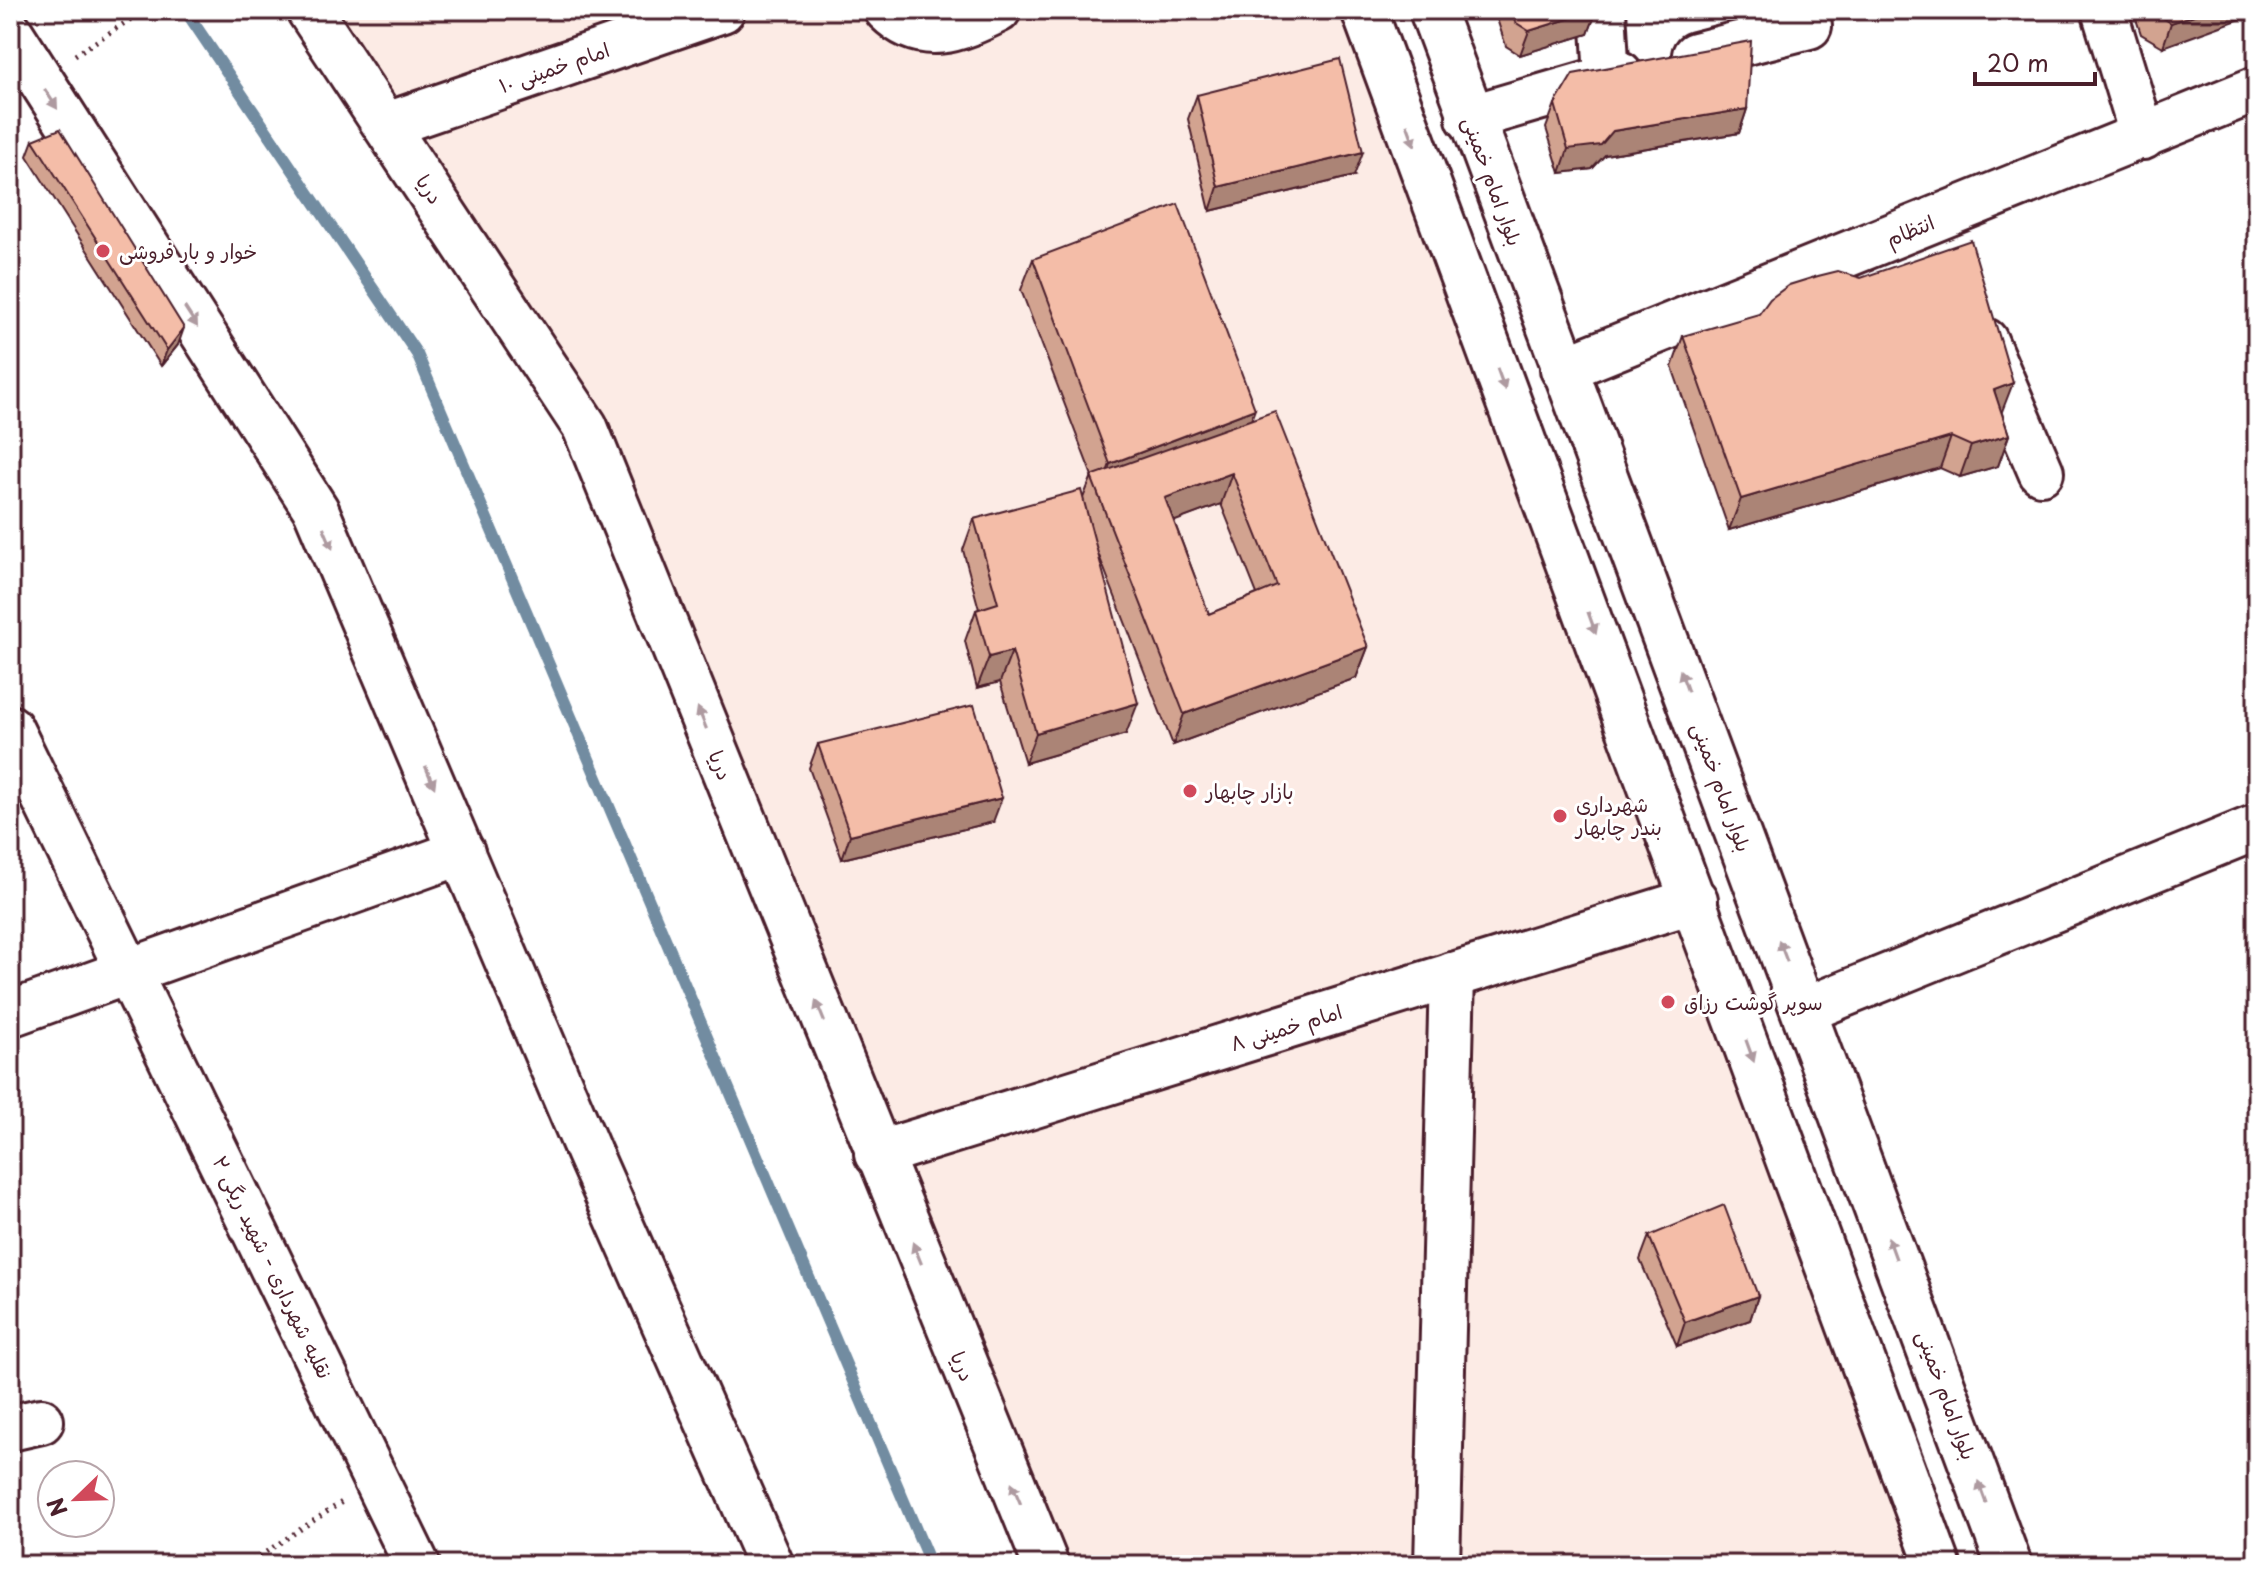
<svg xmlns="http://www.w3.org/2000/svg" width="2267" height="1575" font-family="'Playpen Sans','Playpen Sans Arabic',sans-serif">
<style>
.built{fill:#fcebe5}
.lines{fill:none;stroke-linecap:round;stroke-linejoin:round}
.stream{stroke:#728ca1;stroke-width:12}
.minor-casing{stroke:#4a1f2b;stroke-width:50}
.tertiary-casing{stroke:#4a1f2b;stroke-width:50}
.primary-casing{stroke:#4a1f2b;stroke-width:50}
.path{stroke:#4a1f2b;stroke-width:5;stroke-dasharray:2 6;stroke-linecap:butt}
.minor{stroke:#fff;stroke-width:44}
.tertiary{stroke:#fff;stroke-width:44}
.primary{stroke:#fff;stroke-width:44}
.wall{fill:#d2a390;stroke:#4a1f2b;stroke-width:2;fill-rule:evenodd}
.shaded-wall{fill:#ab8476;stroke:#4a1f2b;stroke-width:2}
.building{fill:#f4bda8;stroke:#4a1f2b;stroke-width:2;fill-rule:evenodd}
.oneway{fill:#ae9aa0}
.poi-dot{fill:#d1495b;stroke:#fff;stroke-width:3}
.labels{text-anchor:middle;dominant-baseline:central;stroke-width:6;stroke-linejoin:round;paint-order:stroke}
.street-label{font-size:20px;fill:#4a1f2b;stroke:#fff}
.poi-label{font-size:20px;fill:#4a1f2b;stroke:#fff;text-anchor:start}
</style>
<rect width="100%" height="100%" fill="#fff"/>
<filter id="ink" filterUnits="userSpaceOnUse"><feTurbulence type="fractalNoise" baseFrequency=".0125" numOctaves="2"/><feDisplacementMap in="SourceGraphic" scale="16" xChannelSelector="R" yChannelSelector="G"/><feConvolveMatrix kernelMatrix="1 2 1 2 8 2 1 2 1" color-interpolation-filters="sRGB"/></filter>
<g filter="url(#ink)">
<polygon class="built" points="308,10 1357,10 1939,1565 1047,1565 585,427"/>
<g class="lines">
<polyline class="stream" points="185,10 417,354 931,1565"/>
<defs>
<g id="minor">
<path d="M887,10C922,45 958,30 998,10"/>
<polyline points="1603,10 1607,78"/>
<polyline points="2104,10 2143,137"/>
<polyline points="1695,55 1809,26"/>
<polyline points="1469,118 1620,74"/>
<polyline points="387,125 722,10"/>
<polyline points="1985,341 2041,472"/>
<polyline points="1563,369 2257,89"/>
<polyline points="10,728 417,1565"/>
<polyline points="1805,1010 2257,827"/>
<polyline points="10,1014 462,852"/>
<polyline points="877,1154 1695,900"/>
<polyline points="10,1428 41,1421"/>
<polyline points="1437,1565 1452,975"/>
</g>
<g id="tertiary">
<polyline points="309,10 585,427 1046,1565"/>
<polyline points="10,32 316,510 588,1151 771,1565"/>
</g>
<g id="primary">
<polyline points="1364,10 1938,1565"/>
<polyline points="1432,10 2009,1565"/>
</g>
</defs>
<use href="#minor" class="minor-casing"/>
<use href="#tertiary" class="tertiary-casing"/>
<use href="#primary" class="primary-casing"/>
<g class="path">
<polyline points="75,55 145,10"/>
<polyline points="246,1565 342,1502"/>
</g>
<use href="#minor" class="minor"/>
<use href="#tertiary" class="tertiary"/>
<use href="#primary" class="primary"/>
</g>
<g class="wall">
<polygon points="1494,10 1597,10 1588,34 1520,55 1506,46"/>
<polygon points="2133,10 2257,10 2163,47 2141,34"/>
<polygon points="1197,95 1354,176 1210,211 1188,119"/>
<polygon points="1555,104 1747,109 1739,133 1605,155 1592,169 1560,173 1546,128"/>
<polygon points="33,140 178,345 161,366 27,156"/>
<path d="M1033,259L1251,420L1368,647L1356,678L1173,745L1098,553L1126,734L1025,763L1000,682L977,688L965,641L976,610L979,609L963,550L974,519L1083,498L1092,476L1021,290ZM1221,504L1257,594L1209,614L1174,521Z"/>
<polygon points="1683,336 2002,413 2009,435 1998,466 1960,477 1940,468 1729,530 1672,367"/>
<polygon points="818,744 993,822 842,859 809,768"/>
<polygon points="1649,1236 1758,1296 1750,1320 1677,1346 1640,1260"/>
</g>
<g class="shaded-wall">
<polygon points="1597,10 1588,34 1520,55 1529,31"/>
<polygon points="2208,10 2257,10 2257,13 2163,47 2171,23"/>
<polygon points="16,85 10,101 10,88"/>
<polygon points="1747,109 1739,133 1605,155 1592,169 1560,173 1568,149 1613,131"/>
<polygon points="1363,152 1354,176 1210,211 1218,187"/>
<polygon points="184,328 178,345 161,366 167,350"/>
<polygon points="2013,383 2001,414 1994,390"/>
<polygon points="1255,409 1244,440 1099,495 1110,464"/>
<polygon points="2009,435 1998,466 1960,477 1971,446"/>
<polygon points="1951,437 1940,468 1729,530 1741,499"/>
<polygon points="1232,473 1221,504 1154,529 1165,498"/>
<polygon points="1368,647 1356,678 1173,745 1184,714"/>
<polygon points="1012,651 1000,682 977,688 989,657"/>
<polygon points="1138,703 1126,734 1025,763 1036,733"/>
<polygon points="1002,798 993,822 842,859 850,835"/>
<polygon points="1758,1296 1750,1320 1677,1346 1685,1322"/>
</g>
<g class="building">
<polygon points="1511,10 1597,10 1529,31 1515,22"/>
<polygon points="2150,10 2208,10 2171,23"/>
<polygon points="1751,41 1747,109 1613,131 1601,145 1568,149 1555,104 1573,74"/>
<polygon points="1340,59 1363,152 1218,187 1197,95"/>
<polygon points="10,76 16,85 10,88"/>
<polygon points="60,129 184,328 167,350 33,140"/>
<polygon points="1178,204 1255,409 1110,464 1033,259"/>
<polygon points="1971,240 2013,383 1994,390 2009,435 1971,446 1951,437 1741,499 1683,336 1759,314 1770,299 1789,285 1818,276 1838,271 1861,278"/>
<path d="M1275,411L1368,647L1184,714L1091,476ZM1232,473L1277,586L1209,614L1165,498Z"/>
<polygon points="1081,490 1138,703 1036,733 1012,651 989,657 976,610 998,603 974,519"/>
<polygon points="974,705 1002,798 850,835 818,744"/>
<polygon points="1724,1205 1758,1296 1685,1322 1649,1236"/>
</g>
<defs><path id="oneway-solid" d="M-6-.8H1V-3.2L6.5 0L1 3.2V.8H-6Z" transform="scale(2)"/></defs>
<g class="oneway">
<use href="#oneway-solid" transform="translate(51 99) rotate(57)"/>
<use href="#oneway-solid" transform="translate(1411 135) rotate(70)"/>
<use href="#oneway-solid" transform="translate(191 317) rotate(57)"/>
<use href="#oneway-solid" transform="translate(1501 379) rotate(70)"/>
<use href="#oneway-solid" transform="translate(328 538) rotate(67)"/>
<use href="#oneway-solid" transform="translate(1592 623) rotate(70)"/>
<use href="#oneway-solid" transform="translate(1684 681) rotate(-110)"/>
<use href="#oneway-solid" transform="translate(702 718) rotate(-112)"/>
<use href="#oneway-solid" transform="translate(430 777) rotate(67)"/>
<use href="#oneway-solid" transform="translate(1783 951) rotate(-111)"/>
<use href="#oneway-solid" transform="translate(820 1011) rotate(-112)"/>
<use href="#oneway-solid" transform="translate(1750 1051) rotate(70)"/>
<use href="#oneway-solid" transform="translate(1892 1248) rotate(-110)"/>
<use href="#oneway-solid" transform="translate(917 1253) rotate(-112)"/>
<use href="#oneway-solid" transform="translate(1982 1492) rotate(-110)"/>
<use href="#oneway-solid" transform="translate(1016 1493) rotate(-113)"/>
</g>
</g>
<g class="poi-dot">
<circle cx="103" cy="251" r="8"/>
<circle cx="1190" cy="791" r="8"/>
<circle cx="1560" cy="816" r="8"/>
<circle cx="1668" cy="1002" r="8"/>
</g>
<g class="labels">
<g class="street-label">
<text transform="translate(554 67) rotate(-19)">امام خمینی ۱۰</text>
<text transform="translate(1493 181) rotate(70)">بلوار امام خمینی</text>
<text transform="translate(430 189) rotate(56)">دریا</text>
<text transform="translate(1910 230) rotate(-22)">انتظام</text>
<text transform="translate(721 765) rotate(68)">دریا</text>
<text transform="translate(1722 787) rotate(70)">بلوار امام خمینی</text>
<text transform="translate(1286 1027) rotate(-17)">امام خمینی ۸</text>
<text transform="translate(273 1267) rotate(64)">نقلیه شهرداری - شهید ریگی ۲</text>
<text transform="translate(963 1366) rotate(67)">دریا</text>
<text transform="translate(1947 1395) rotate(70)">بلوار امام خمینی</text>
</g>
<g class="poi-label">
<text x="119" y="251">خوار و بار فروشی</text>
<text x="1206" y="791">بازار چابهار</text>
<text x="1576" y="804">شهرداری<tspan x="1576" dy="23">بندر چابهار</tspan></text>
<text x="1684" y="1002">سوپر گوشت رزاق</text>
</g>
</g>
<rect width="2267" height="1575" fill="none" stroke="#fff" stroke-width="40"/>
<rect x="20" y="20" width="2227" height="1535" fill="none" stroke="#4a1f2b" stroke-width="3" filter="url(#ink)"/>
<g transform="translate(76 1499) rotate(247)"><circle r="38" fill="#ffffff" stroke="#b7a5aa" stroke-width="2"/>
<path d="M0-6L14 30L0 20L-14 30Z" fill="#d1495b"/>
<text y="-12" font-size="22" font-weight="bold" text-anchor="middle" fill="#4a1f2b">N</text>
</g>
<path d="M1975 72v12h120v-12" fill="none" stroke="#4a1f2b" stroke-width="4"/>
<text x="1987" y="72" font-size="24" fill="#4a1f2b" stroke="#ffffff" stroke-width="6" paint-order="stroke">20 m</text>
</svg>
